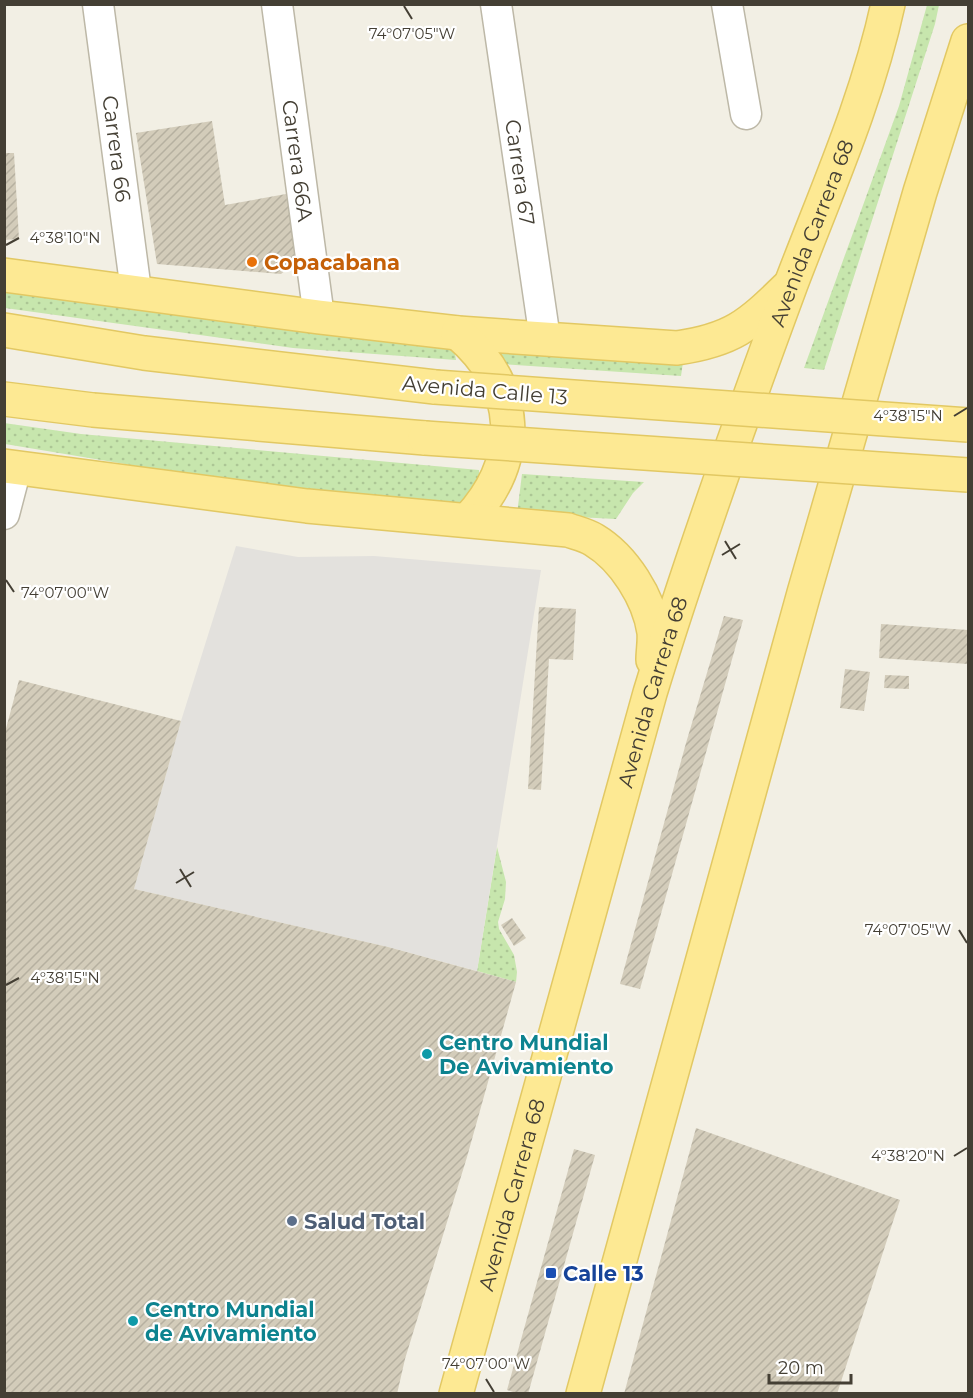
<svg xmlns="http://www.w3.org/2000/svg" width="973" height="1398" font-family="Montserrat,sans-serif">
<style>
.grass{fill:url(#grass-dots)}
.parking{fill:#e3e1dd}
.building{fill:url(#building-hatch)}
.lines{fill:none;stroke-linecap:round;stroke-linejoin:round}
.street-casing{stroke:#bdb8a7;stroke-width:33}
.primary-casing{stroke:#e2c863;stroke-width:36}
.street{stroke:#fff;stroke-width:30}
.primary{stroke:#fde993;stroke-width:33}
.primary-bridge-casing{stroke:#e2c863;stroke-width:36;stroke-linecap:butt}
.primary-bridge{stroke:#fde993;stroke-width:33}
.ticks{fill:none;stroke:#443f34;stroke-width:2}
.food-dot{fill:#e8710a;stroke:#fff;stroke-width:2}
.culture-dot{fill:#0f9aa8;stroke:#fff;stroke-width:2}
.service-dot{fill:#5c6f8a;stroke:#fff;stroke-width:2}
.transit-dot{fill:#1a4fb4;stroke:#fff;stroke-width:2}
.labels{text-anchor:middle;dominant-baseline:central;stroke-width:4.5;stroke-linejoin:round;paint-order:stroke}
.street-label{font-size:21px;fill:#443f34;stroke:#fff}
.food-label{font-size:21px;font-weight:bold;fill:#c56008;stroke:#fff;text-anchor:start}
.culture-label{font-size:21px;font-weight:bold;fill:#0d838f;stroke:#fff;text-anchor:start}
.service-label{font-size:21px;font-weight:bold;fill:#4e5e75;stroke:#fff;text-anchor:start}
.transit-label{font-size:21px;font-weight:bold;fill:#164399;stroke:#fff;text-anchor:start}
.ticks-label{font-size:15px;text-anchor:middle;fill:#443f34;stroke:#fff;stroke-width:4.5;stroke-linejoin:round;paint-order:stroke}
</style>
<defs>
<pattern id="grass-dots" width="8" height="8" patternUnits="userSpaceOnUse" patternTransform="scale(1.5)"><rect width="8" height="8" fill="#c7e6ad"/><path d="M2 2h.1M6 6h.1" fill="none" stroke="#acc695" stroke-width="1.8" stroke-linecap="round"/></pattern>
<pattern id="building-hatch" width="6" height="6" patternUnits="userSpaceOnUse" patternTransform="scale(1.5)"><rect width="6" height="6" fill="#d3ccba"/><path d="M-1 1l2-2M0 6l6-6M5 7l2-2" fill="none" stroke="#b6b0a0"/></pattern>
</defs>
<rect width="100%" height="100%" fill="#f2efe4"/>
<g class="grass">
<polygon points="927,5 939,5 935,24 824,370 804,368 899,106"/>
<polygon points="4,289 454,348 456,360 293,348 5,308"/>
<polygon points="495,351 618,361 683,362 681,376 502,364"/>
<polygon points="4,423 81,434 479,470 479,483 474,497 451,510 167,471 5,444"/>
<polygon points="522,474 644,482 633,493 616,519 517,514"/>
<polygon points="497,847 506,882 505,899 498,922 499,929 514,955 517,972 516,982 477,971"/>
</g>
<polygon class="parking" points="236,546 298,557 374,556 541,570 477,971 388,947 134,889 181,721"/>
<g class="building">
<polygon points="212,121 225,205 286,194 297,261 281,274 157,264 136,133"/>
<polygon points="4,153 14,153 19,239 4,240"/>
<polygon points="539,607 576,609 573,660 549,659 541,790 528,789"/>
<polygon points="724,616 743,620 640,989 620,984 686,743"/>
<polygon points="881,624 968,630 968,664 879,658"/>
<polygon points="845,669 870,672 864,711 840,708"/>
<polygon points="885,675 909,676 909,689 884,688"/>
<polygon points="19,680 181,721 134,889 388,947 516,982 467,1157 405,1359 397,1394 4,1394 4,736"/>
<polygon points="512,918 526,938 514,946 501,925"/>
<polygon points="696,1128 900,1200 837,1394 624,1394"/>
<polygon points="574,1149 595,1155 528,1394 519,1394 507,1390"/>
</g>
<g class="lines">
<defs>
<g id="street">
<path id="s1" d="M98,4L136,291"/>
<path id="s2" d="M277,4L319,317"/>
<path id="s3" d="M496,4L545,339"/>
<polyline points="727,4 746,114"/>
<polyline points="4,514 16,468"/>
</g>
<g id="primary">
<path d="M4,275L319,317L458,333L677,348C732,340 748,326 787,288"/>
<polyline points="4,330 144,353 435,387"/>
<path d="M458,333C521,387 524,459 468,520"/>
<polyline points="4,399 93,410 425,438"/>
<path d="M4,466L307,506L568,530C576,533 586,535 594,540C624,558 649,598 654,632C655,641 653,651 653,660"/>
<path id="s4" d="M456,1394L650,693C692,555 741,419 791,284C826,192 867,101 888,4"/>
<polyline points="583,1394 804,593 920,192 968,41"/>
</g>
</defs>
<use href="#street" class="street-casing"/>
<use href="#primary" class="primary-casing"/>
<use href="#street" class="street"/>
<use href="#primary" class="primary"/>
<defs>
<g id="primary-bridge">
<polyline points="435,387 968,425"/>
<polyline points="425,438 968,475"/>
</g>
</defs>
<use href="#primary-bridge" class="primary-bridge-casing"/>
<use href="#primary-bridge" class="primary-bridge"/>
</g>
<path class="ticks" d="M404,6L412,19M6,245L19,238M954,416L967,408M725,541L736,559M722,555L740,544M6,580L14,592M180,869L191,887M176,883L194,872M959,930L967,943M6,985L19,978M954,1156L967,1148M486,1379L494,1392"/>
<circle class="food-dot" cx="252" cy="262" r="6"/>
<g class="culture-dot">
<circle cx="427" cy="1054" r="6"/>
<circle cx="133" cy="1321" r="6"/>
</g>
<circle class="service-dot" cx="292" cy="1221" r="6"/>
<rect class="transit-dot" x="545" y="1267" width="12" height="12" rx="3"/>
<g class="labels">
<g class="street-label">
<text stroke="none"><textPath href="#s1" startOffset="146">Carrera 66</textPath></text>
<text stroke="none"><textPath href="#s2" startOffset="158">Carrera 66A</textPath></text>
<text stroke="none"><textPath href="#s3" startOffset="170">Carrera 67</textPath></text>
<text stroke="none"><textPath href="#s4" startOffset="1215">Avenida Carrera 68</textPath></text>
<text transform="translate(485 390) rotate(5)">Avenida Calle 13</text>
<text stroke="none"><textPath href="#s4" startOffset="729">Avenida Carrera 68</textPath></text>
<text stroke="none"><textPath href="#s4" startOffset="207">Avenida Carrera 68</textPath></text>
</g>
<g class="food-label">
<text x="264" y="262">Copacabana</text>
</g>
<g class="culture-label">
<text x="439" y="1042">Centro Mundial<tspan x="439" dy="24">De Avivamiento</tspan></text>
<text x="145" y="1309">Centro Mundial<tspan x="145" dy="24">de Avivamiento</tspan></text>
</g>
<g class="service-label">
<text x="304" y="1221">Salud Total</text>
</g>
<g class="transit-label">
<text x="563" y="1273">Calle 13</text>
</g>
</g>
<g class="ticks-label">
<text x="412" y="39">74°07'05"W</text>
<text x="65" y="243">4°38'10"N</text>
<text x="908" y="421">4°38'15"N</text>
<text x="65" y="598">74°07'00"W</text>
<text x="908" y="935">74°07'05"W</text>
<text x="65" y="983">4°38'15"N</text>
<text x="908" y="1161">4°38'20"N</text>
<text x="486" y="1369">74°07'00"W</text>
</g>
<rect width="973" height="1398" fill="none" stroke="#443f34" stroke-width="12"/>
<path d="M769 1374v9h82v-9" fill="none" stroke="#443f34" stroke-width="3"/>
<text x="778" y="1374" font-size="18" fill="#443f34" stroke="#ffffff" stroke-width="4.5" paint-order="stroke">20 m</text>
</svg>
